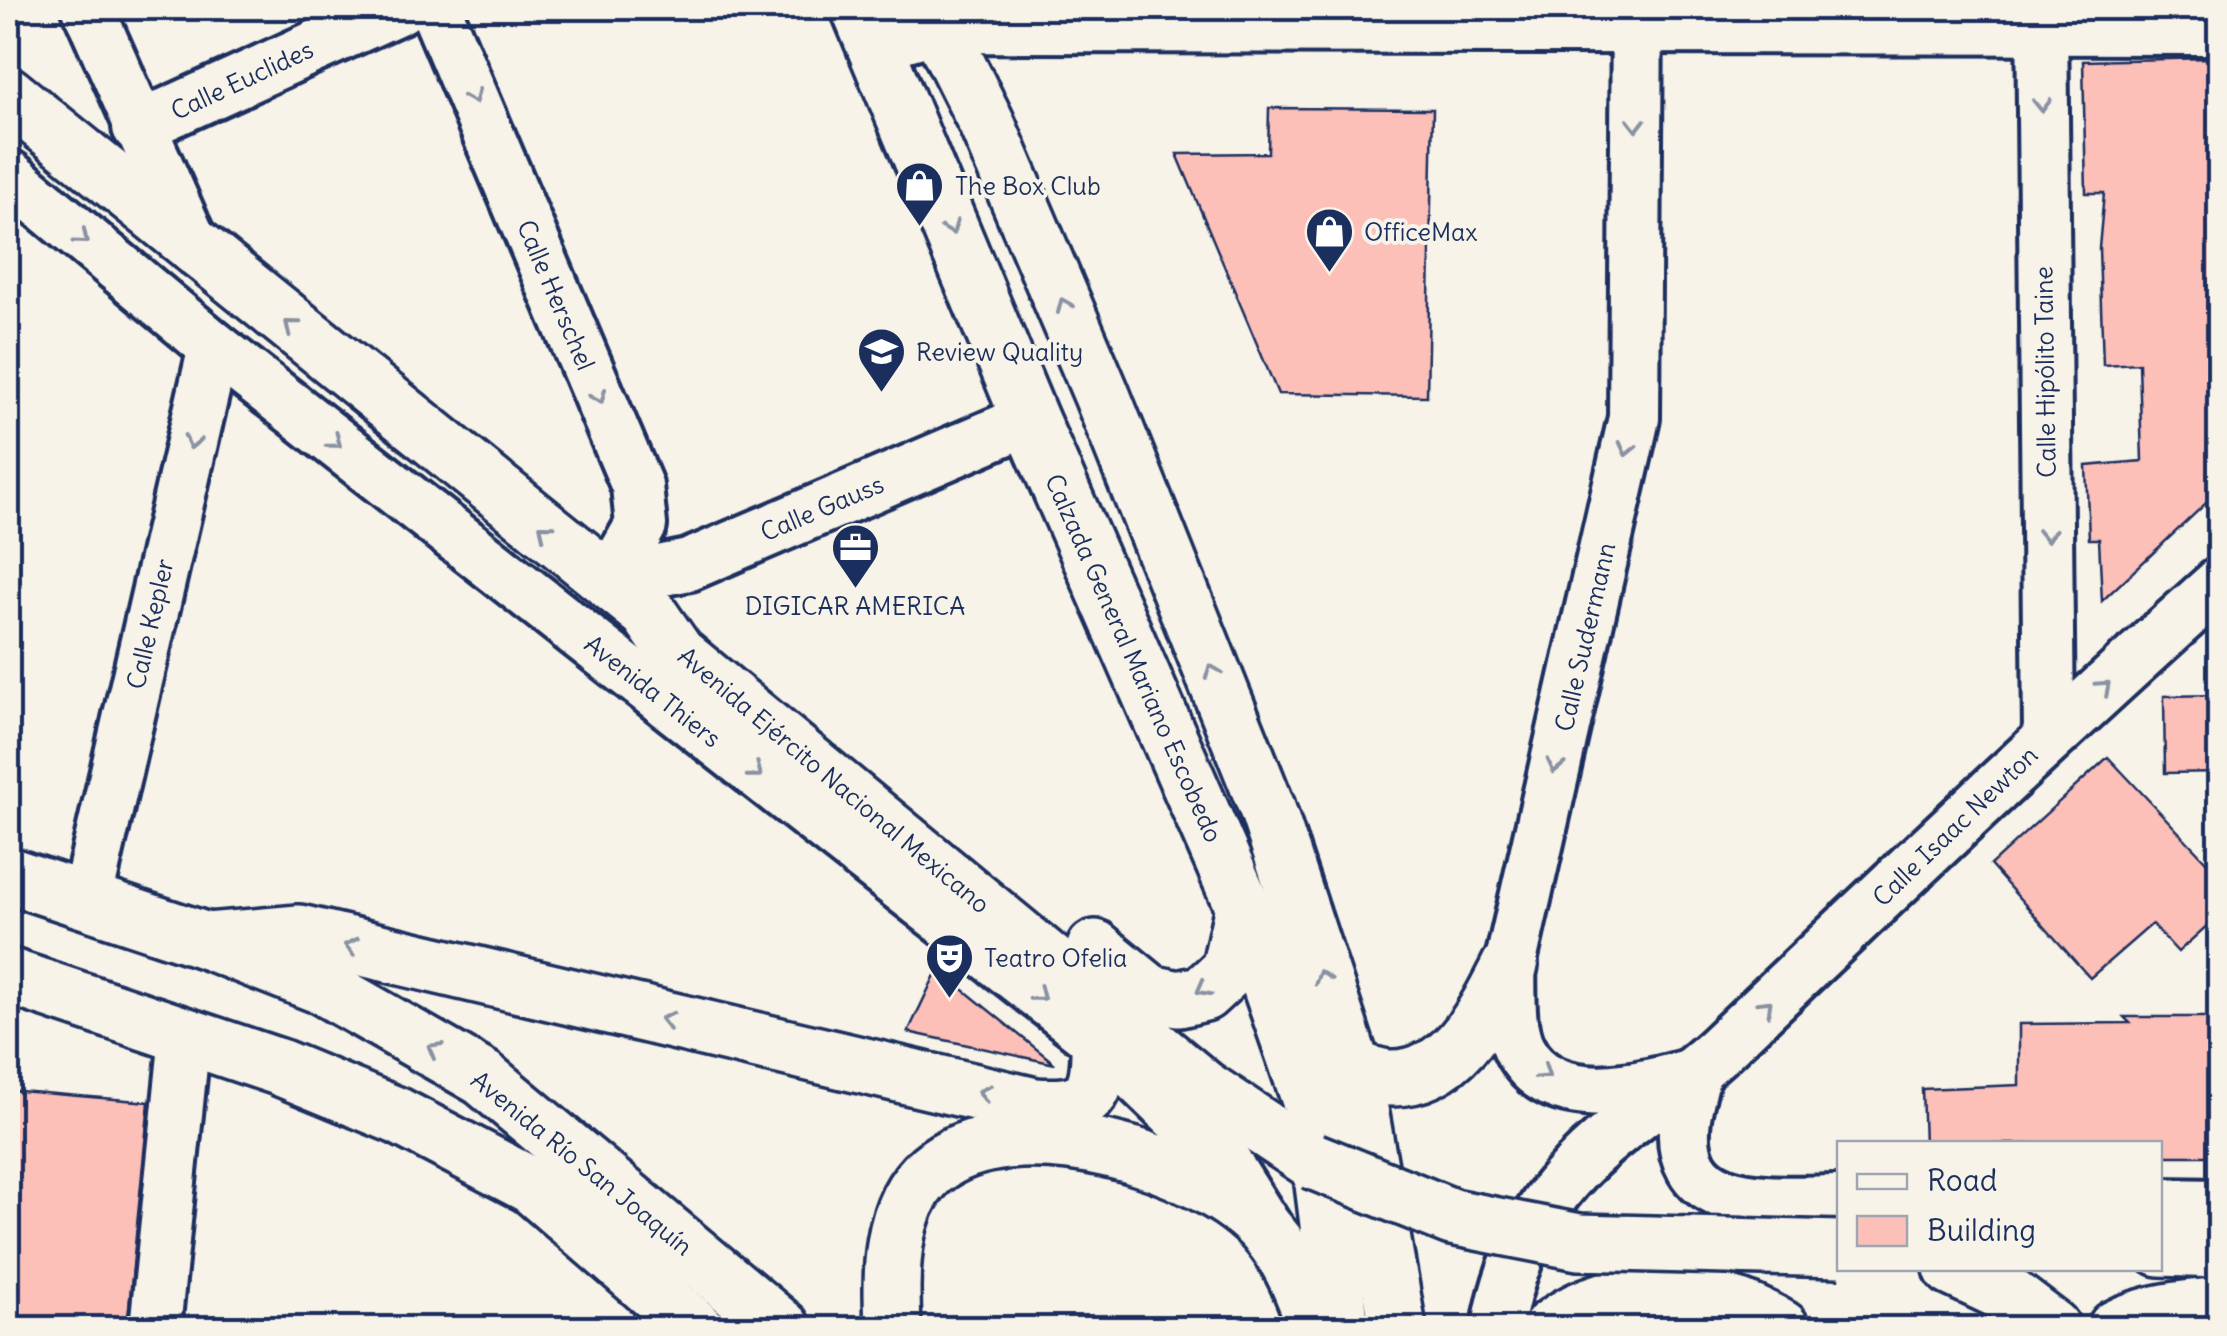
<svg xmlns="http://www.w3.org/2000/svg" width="2227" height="1336" font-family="Delius,sans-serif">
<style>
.building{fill:#fcc0b9;stroke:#1b2f5e;stroke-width:2.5}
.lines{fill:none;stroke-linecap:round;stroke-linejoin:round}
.minor-casing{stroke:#1b2f5e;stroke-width:58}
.major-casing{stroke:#1b2f5e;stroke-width:62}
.highway-casing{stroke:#1b2f5e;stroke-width:62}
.minor{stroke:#f7f3e8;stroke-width:50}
.major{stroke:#f7f3e8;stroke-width:55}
.highway{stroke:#f7f3e8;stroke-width:55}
.major-bridge-casing{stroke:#1b2f5e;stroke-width:62;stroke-linecap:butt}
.major-bridge{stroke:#f7f3e8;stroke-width:55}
.oneway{stroke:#8991a3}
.labels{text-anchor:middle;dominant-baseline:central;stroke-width:8;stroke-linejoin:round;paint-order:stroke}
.street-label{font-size:25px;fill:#1b2f5e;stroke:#f7f3e8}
.poi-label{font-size:25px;fill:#1b2f5e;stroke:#f7f3e8;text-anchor:start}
</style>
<rect width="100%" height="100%" fill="#f7f3e8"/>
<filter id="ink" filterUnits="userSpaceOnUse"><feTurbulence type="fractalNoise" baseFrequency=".01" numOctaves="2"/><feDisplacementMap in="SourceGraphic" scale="20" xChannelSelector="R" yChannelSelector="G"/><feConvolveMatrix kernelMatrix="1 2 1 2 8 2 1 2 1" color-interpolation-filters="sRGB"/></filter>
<g filter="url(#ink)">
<g class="building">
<polygon points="2213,58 2213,64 2220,64 2220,490 2102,601 2099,539 2089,539 2086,466 2142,461 2139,363 2103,365 2099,248 2104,193 2086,193 2083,61"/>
<polygon points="1269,108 1433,109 1427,396 1278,394 1177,154 1268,153"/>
<polygon points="2220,695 2220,772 2165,773 2164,696"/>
<polygon points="2108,757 2220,876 2220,914 2178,952 2152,924 2090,978 1990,865"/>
<polygon points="938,969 1055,1064 908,1032"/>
<polygon points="2124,1017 2220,1017 2220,1156 2160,1156 2160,1144 1924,1144 1922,1089 2019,1085 2019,1024 2130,1023"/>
<polygon points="8,1090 149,1102 127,1328 8,1328"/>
</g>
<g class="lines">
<defs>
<g id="minor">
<polyline points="88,8 195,250"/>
<polyline points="435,8 637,486 641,525 609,581"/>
<path d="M1637,8L1634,418L1510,965C1511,990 1508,1026 1519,1049C1551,1113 1643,1088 1695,1073"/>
<polyline points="2042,8 2049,736"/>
<polyline points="875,45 938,27 2220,29"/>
<polyline points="138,127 400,8"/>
<polyline points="8,175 214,347 1099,1041 1227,1165 1266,1227"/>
<polyline points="609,581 689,565 1030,419"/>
<polyline points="86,902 214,347"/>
<path d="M1695,1073C1692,1088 1687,1103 1685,1118C1672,1216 1776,1201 1840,1201"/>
<polyline points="2160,1204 2220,1205"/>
<polyline points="155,1328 185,1036"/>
<path d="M1498,1328C1505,1280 1526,1229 1556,1191C1602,1132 1668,1098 1721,1048C1886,891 2050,735 2220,583"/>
</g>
<g id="major">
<polyline points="859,8 1030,419 1243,907 1314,1112 1341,1328"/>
<polyline points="929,8 986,122 1101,393 1267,808 1353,1069 1398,1328"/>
<polyline points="8,95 648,612 677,654 1203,1088 1313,1161"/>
<polyline points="8,875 207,941 324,987 483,1078 782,1328"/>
<path d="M207,941L299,933L1035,1106C1091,1110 1100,1095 1099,1041"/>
<polyline points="1095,948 1150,993 1179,999 1204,993 1229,970 1243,907"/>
<polyline points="8,976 279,1067 398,1116 532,1186 696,1328"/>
<path d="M1353,1069C1365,1072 1379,1078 1391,1078C1455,1079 1485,1013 1510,965"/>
<polyline points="2160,1248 2220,1250"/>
<polyline points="1952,1268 2007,1294 2052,1328"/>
<path d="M2116,1328C2146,1312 2185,1308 2220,1306"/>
</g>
<g id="highway">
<path d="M893,1328C891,1277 888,1207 931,1170C1010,1102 1208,1160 1268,1233C1291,1259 1305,1296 1316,1328"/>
<path d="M1551,1328C1615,1277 1714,1287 1781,1328"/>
</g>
</defs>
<use href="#minor" class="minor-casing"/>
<use href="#major" class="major-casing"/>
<use href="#highway" class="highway-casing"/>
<use href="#minor" class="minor"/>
<use href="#major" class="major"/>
<use href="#highway" class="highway"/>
<defs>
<polyline id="major-bridge" points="1313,1161 1452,1217 1579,1242 1840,1249"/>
</defs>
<use href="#major-bridge" class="major-bridge-casing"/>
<use href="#major-bridge" class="major-bridge"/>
</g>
<defs><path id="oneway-chevron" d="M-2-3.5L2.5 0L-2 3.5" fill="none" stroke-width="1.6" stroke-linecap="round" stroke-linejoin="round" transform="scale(2.5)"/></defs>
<g class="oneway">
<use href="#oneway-chevron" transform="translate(473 97) rotate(67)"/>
<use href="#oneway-chevron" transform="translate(2042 105) rotate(89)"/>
<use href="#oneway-chevron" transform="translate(1636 125) rotate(90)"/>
<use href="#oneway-chevron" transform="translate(951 228) rotate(68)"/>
<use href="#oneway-chevron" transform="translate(82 238) rotate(40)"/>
<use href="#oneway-chevron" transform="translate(1064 305) rotate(-113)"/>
<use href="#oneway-chevron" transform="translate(291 326) rotate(-141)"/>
<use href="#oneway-chevron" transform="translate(599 397) rotate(67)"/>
<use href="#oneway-chevron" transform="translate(192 442) rotate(103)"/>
<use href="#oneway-chevron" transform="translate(335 442) rotate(38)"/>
<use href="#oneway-chevron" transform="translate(1627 449) rotate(103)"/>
<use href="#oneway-chevron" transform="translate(545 530) rotate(-141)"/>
<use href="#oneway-chevron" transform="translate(2047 535) rotate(89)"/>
<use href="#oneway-chevron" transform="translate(1212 671) rotate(-112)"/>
<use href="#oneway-chevron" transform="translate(2104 687) rotate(-42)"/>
<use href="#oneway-chevron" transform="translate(1555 766) rotate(103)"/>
<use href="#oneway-chevron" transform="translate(756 772) rotate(38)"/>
<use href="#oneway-chevron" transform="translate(351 946) rotate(-167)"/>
<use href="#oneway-chevron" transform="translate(1322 977) rotate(-108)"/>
<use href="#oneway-chevron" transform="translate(1203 989) rotate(151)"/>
<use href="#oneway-chevron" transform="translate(1039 995) rotate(38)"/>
<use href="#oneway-chevron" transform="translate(1766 1006) rotate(-44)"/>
<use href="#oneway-chevron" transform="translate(667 1020) rotate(-167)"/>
<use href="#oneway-chevron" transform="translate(434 1049) rotate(-150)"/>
<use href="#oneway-chevron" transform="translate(1544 1073) rotate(34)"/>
<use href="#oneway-chevron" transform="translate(984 1093) rotate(-167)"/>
</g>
</g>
<defs>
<symbol id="shop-pin" viewBox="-11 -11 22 30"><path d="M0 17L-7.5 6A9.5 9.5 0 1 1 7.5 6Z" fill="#1b2f5e" stroke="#f7f3e8"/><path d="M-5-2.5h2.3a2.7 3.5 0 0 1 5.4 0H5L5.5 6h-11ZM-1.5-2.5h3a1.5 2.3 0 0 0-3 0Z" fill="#fff"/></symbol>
<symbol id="school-pin" viewBox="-11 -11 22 30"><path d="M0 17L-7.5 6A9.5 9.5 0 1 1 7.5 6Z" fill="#1b2f5e" stroke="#f7f3e8"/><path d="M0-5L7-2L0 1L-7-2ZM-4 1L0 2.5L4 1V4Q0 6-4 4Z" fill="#fff"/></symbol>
<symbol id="office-pin" viewBox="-11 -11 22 30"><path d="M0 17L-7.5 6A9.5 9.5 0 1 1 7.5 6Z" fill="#1b2f5e" stroke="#f7f3e8"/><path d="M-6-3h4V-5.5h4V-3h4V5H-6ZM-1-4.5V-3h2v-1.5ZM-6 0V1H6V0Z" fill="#fff"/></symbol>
<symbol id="theatre-pin" viewBox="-11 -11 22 30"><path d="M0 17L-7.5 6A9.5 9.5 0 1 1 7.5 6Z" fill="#1b2f5e" stroke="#f7f3e8"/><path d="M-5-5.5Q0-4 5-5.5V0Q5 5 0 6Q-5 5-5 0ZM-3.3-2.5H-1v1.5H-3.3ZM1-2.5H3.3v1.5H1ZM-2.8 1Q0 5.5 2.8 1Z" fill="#fff"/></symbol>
</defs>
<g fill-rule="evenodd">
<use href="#shop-pin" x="892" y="158" width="55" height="75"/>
<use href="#shop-pin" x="1302" y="204" width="55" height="75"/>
<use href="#school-pin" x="854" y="324" width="55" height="75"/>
<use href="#office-pin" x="828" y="520" width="55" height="75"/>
<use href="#theatre-pin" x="922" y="930" width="55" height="75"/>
</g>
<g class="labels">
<g class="street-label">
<text transform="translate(242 80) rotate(-25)">Calle Euclides</text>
<text transform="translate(556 295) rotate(67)">Calle Herschel</text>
<text transform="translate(2045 372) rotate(-91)">Calle Hipólito Taine</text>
<text transform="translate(822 508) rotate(-23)">Calle Gauss</text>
<text transform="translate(150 624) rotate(-77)">Calle Kepler</text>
<text transform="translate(1585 637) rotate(-77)">Calle Sudermann</text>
<text transform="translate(1134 658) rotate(66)">Calzada General Mariano Escobedo</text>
<text transform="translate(653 691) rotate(38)">Avenida Thiers</text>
<text transform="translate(834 780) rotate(40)">Avenida Ejército Nacional Mexicano</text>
<text transform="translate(1955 826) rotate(-44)">Calle Isaac Newton</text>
<text transform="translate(582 1163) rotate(39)">Avenida Río San Joaquín</text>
</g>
<g class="poi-label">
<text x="955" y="186">The Box Club</text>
<text x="1364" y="232">OfficeMax</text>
<text x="916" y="352">Review Quality</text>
<text x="855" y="606" text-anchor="middle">DIGICAR AMERICA</text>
<text x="984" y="958">Teatro Ofelia</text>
</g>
</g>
<rect width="2227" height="1336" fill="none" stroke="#f7f3e8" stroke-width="40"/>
<rect x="20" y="20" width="2187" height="1296" fill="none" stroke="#1b2f5e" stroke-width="4" filter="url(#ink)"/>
<rect x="1837" y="1141" width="325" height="130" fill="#f7f3e8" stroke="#9fa5b1" stroke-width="2.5"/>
<rect x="1857" y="1174" width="50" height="15" fill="#f7f3e8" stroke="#9fa5b1" stroke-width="2.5"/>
<text x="1927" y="1191" font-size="30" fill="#1b2f5e">Road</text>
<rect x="1857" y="1216" width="50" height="30" fill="#fcc0b9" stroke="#9fa5b1" stroke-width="2.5"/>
<text x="1927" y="1241" font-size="30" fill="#1b2f5e">Building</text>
</svg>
